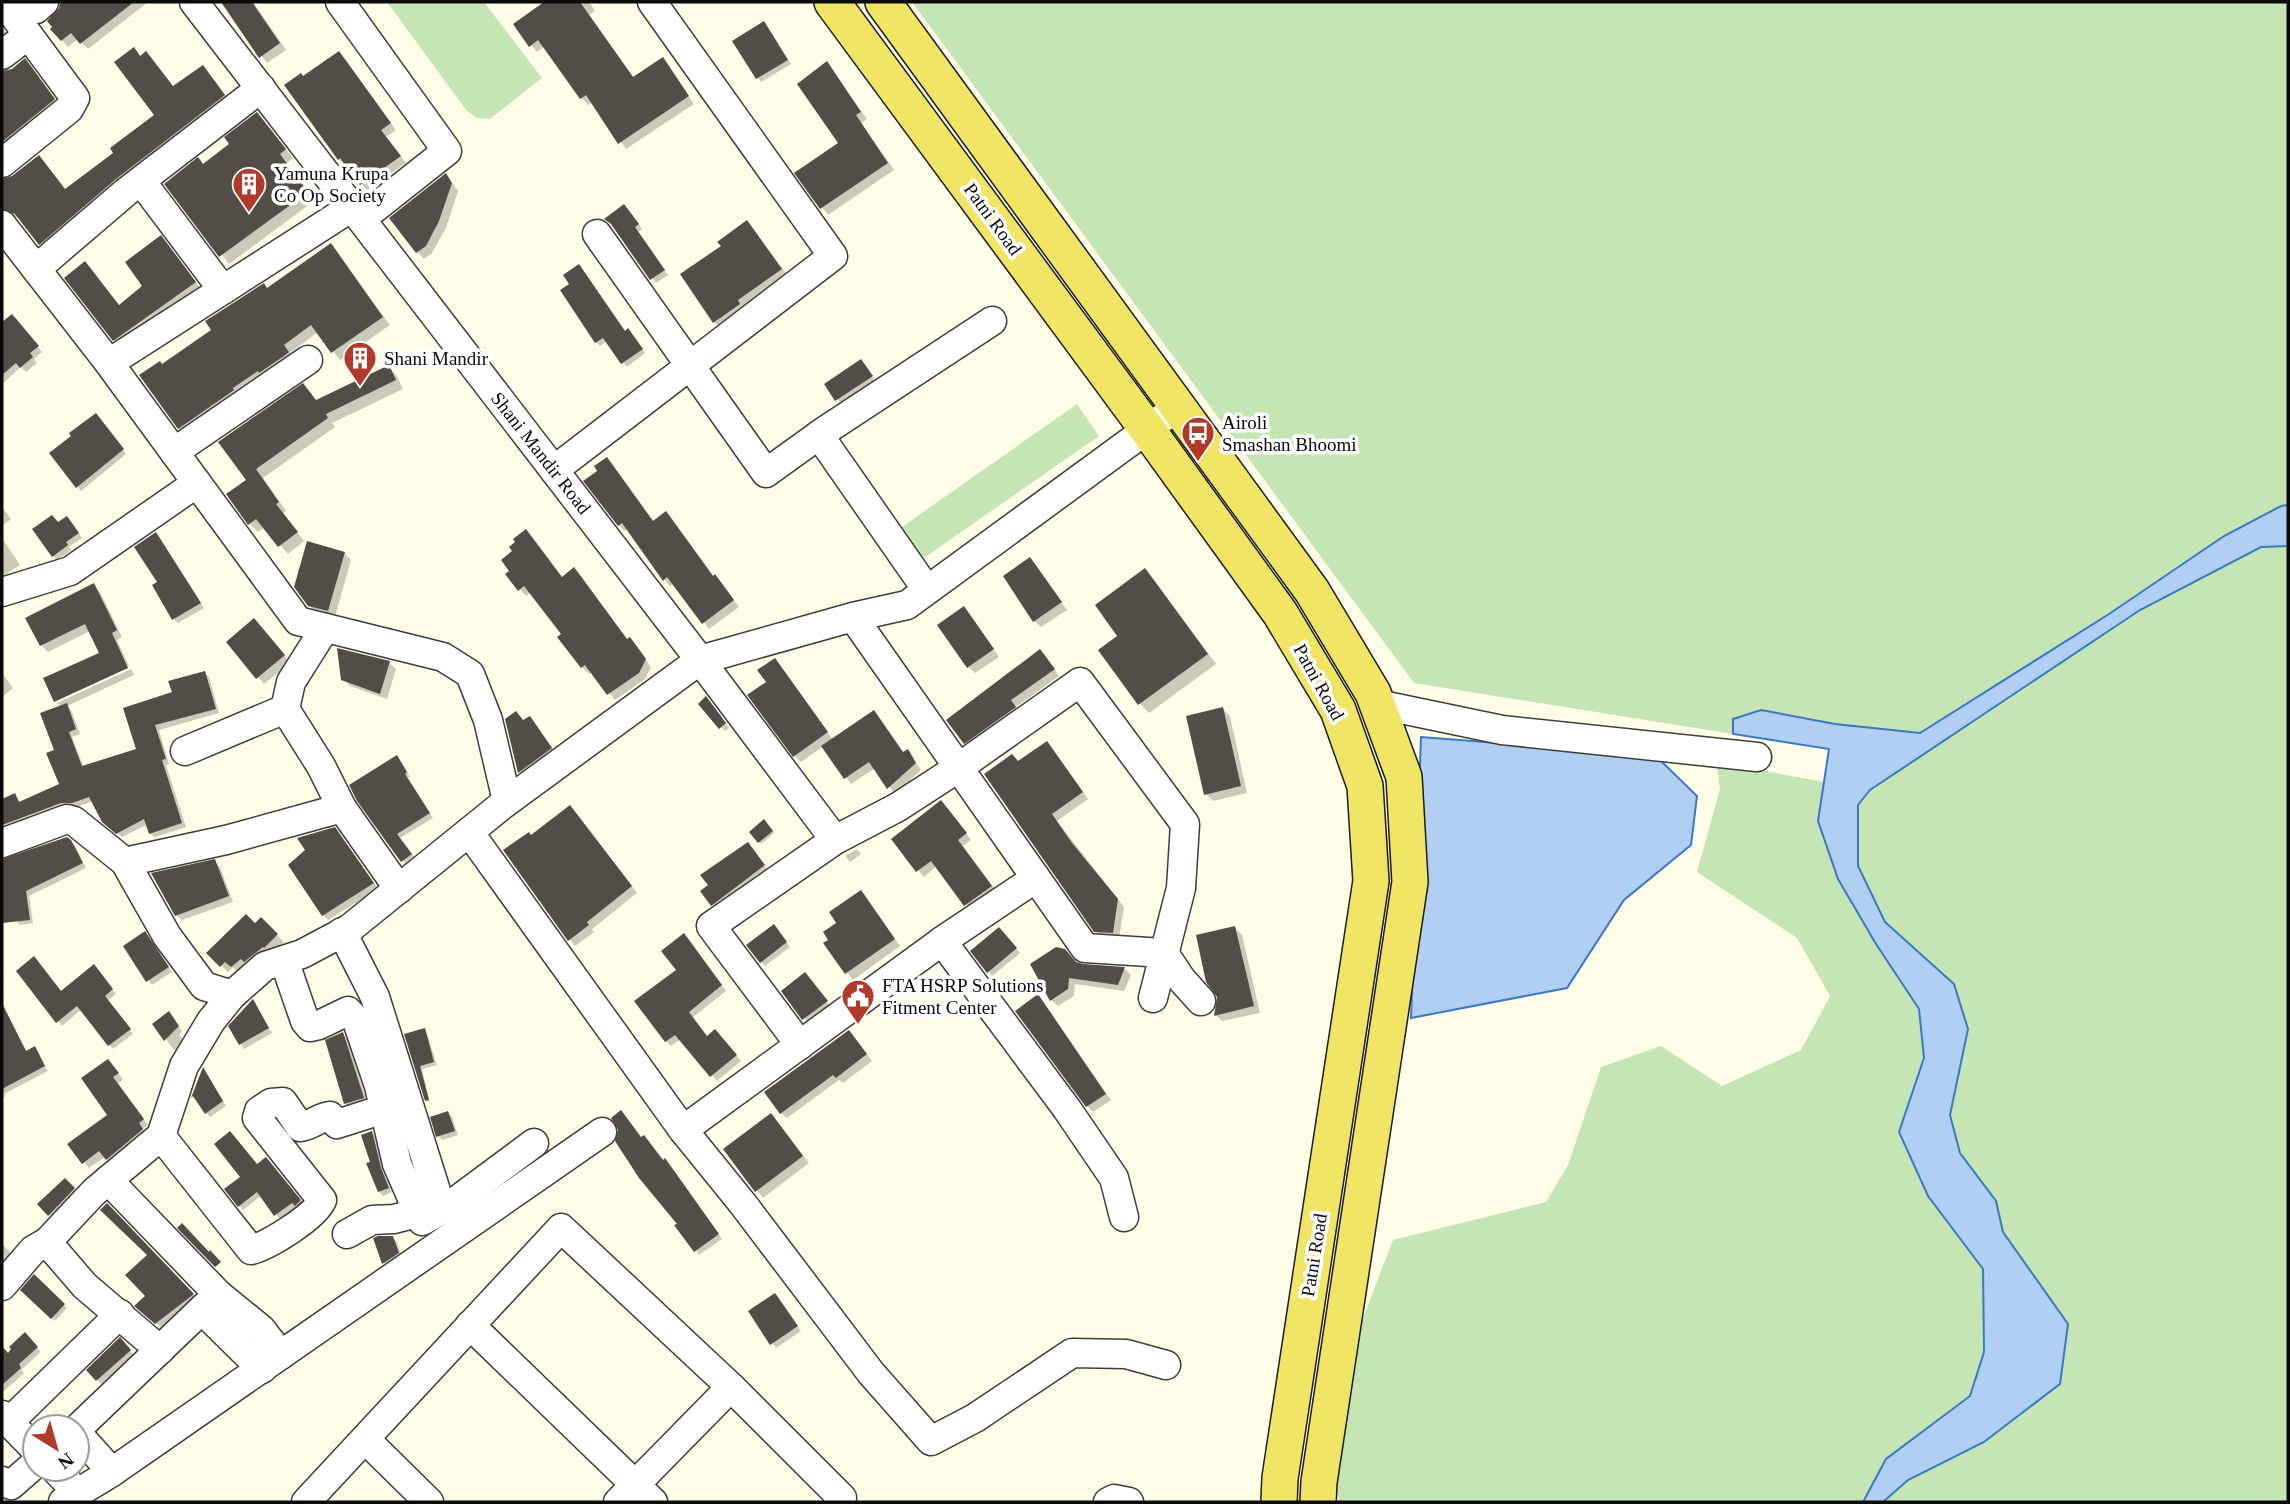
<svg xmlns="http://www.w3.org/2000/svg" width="2290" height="1504" font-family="Georgia,serif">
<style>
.green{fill:#c6e5b5}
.water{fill:#b0cff2;stroke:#3b78c5;stroke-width:2}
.shadow{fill:#0003}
.building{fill:#524d47}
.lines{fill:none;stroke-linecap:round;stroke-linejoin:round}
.minor-casing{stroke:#3d3d3d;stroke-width:31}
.major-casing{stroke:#1b1b1b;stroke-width:38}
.minor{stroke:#fff;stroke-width:28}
.major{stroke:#f1e565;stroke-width:35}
.labels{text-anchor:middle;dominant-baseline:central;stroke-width:7;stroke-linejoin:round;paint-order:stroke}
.poi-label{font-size:19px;fill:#0a0a0a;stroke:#fff;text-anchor:start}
.street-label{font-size:19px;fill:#0a0a0a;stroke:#fff}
</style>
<rect width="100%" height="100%" fill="#fefde8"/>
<g class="green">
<polygon points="387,2 484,2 542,78 490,119 476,118 466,110"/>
<polygon points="912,2 2288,2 2288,505 2281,506 1920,733 1835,724 1761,710 1733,719 1733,734 1414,683"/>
<polygon points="1077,404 1099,436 911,567 889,536"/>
<polygon points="2288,546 2288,1502 1883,1502 1908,1480 1984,1442 2068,1324 2003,1232 1996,1201 1960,1153 1950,1115 1968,1029 1954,984 1885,922 1858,866 1858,805 1870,790 2140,610 2261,547"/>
<polygon points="1716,762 1824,782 1818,821 1876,944 1919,1009 1924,1058 1899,1132 1928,1196 1983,1269 1984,1352 1970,1396 1886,1459 1863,1502 1340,1502 1317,1438 1393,1240 1546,1202 1568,1165 1601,1067 1661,1046 1722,1086 1801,1050 1830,996 1797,938 1697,872 1720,789"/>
</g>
<g class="water">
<polygon points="2288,505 2288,546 2261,547 2140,610 1870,790 1858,805 1858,866 1885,922 1954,984 1968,1029 1950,1115 1960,1153 1996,1201 2003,1232 2068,1324 2060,1384 1984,1442 1908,1480 1883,1502 1863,1502 1886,1459 1970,1396 1984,1352 1983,1269 1928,1196 1899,1132 1924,1058 1919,1009 1876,944 1838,879 1818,821 1829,749 1733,734 1733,719 1761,710 1835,724 1920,733 2109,614 2224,536 2281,506"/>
<polygon points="1421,737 1576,749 1660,760 1697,796 1691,845 1624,900 1567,988 1411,1018"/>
</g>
<g class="shadow">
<polygon points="62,2 148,2 88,49 78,39 68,47 62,40"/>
<polygon points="222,2 253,2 286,50 267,63"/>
<polygon points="547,2 589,2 595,11 589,15 634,78 662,59 694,104 626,149 593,102 588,105 582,98 545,46 537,52 515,25"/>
<polygon points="2,27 11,39 2,47"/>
<polygon points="768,28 791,64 761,82 735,42"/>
<polygon points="141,57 174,88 203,67 230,101 45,249 19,218 7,214 2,216 2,181 13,178 65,190 115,153 157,115"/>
<polygon points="345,59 396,130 386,137 406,163 367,190 339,159 304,78"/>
<polygon points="25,61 60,106 2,154 2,73 5,73"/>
<polygon points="827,63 867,119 861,123 894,170 828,215 797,173 840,144"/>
<polygon points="257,114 293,158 287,163 314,201 229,264 167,184 204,165 232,144"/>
<polygon points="446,175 458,191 446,228 432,253 424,259 417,252"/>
<polygon points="628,210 642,229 638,232 668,275 656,283 613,225"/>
<polygon points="747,222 788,276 721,328 714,322 723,247"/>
<polygon points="167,244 201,289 120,346 114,340 119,306 145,286"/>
<polygon points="331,245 390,325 340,360 318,332 290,353 295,360 187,435 179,428 162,366"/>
<polygon points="579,266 625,332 632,334 645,353 627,367 607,341 600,346 596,342 572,284"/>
<polygon points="12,316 42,352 34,359 37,363 26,372 21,367 2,384 2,325"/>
<polygon points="865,366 875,381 841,404 827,384"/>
<polygon points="389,367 397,376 403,389 332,423 335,427 263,478 286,511 283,514 304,541 288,554 265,527 258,532 249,523 248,481 303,386 317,402"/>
<polygon points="100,419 126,454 81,491 77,486"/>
<polygon points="607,459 654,522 666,513 672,519 714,577 721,582 739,607 709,629 674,583 670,586 664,579 628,529 625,531 619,525 599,471"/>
<polygon points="2,507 11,519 2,526"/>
<polygon points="71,522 82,538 69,547 71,550 57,560 53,556 58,524"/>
<polygon points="156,534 204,608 178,623 174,619 160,583"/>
<polygon points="2,538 20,565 2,577"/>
<polygon points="344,553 351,560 335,617 316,612 309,605"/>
<polygon points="1036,566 1067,610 1041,627 1034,621"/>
<polygon points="1145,570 1154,580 1216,664 1149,713 1139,703 1119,636"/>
<polygon points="508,575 563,578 581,576 628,641 630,639 637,646 651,667 645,679 615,700 592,671 589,674 582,667 564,634 531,592 526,596"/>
<polygon points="93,586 100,592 122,637 117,640 129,666 56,699 56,701 46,679 102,654 90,631 48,652 41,645"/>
<polygon points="970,615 999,657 975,673 969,667"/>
<polygon points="261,627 290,663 264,684 258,677"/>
<polygon points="1046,657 1059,676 1016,707 1021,713 971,748 965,742"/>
<polygon points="775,660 833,740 873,712 904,754 908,751 921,770 895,794 875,768 851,784 824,746 801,762 795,756 768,683"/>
<polygon points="389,663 396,669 387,699 350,686 343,679"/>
<polygon points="131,669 134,675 67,706 71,710 80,734 72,737 84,768 138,750 174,694 205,673 209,677 219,713 159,730 169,764 166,765 186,827 155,837 150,833 148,824 122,837 109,827 93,801 78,807 67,807 2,829 2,801 15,796 21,803 61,785 56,751 61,707 57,703"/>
<polygon points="2,673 13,688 2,697"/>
<polygon points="710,702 729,728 725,731 700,704"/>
<polygon points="1223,709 1230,716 1247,793 1213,801 1206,794"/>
<polygon points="530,718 557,755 526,779 519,772 507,720 524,722"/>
<polygon points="1053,750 1088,799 1057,821 1124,907 1119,939 1103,938 1095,931 1019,763"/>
<polygon points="401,762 410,777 408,778 433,818 400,838 415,858 406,865 359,800"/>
<polygon points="947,808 971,840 963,846 997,892 971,910 937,866 924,877 893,839"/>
<polygon points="576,813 637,893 592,929 594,932 575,946 505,851"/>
<polygon points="764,822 774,833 761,844 751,832"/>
<polygon points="340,835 378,889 328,920 323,915"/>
<polygon points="67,839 75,846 86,868 29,896 33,923 20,925 16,921 2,882 2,862"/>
<polygon points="752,849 768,870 717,909 713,904 710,885"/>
<polygon points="857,849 861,854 850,862 845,856"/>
<polygon points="214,861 220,867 233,902 182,920 176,915"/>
<polygon points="867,899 900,946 853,980 826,943"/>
<polygon points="261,920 284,942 272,954 239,973 233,967 228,972 209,953"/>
<polygon points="1235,928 1242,935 1260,1013 1222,1021 1216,1015"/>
<polygon points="777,930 790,947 765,966 761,962"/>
<polygon points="1003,933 1020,953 992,976 973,951"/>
<polygon points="149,937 172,972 152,985 126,946"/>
<polygon points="689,941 726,991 692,1018 707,1037 720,1036 741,1061 717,1081 681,1039 671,1046 666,1041 678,970"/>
<polygon points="1078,965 1125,969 1131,975 1124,991 1075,984 1074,996 1058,1006 1051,1000"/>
<polygon points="18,971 62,993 98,971 116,994 108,1000 133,1034 113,1049 82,1009 62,1026"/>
<polygon points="809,979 830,1006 808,1023 783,992"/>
<polygon points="1038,996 1111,1100 1093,1112 1087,1106"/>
<polygon points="253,1001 272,1033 244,1049 230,1026"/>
<polygon points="173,1018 182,1031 179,1035 185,1042 178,1055 154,1024"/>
<polygon points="13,1028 27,1052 34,1048 48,1071 4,1094 6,1096 2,1098 2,1035 6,1038"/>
<polygon points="424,1030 427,1034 437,1065 422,1069 430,1103 427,1100 406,1036"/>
<polygon points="343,1034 347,1038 367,1102 349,1108 345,1103"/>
<polygon points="854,1038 872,1061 843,1083 839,1080 787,1118 781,1113"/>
<polygon points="114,1067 123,1080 118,1083 148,1125 143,1129 148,1136 113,1165 105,1157 89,1168 70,1144 109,1115"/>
<polygon points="204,1070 226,1106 210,1117 193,1097"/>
<polygon points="448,1113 452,1117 458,1135 442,1140 438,1136"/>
<polygon points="778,1122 809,1163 763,1198 726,1150"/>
<polygon points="372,1133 376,1137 384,1174 392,1192 383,1196 379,1191 372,1163"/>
<polygon points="641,1139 663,1162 669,1164 722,1239 699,1255 679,1224"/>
<polygon points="270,1163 304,1205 300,1209 298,1206 280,1219 261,1196 243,1210 239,1205 242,1177 257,1166"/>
<polygon points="65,1180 78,1194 53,1219 39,1204"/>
<polygon points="107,1205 197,1299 193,1300 161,1327 137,1306 148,1296 149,1255"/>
<polygon points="392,1238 397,1242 402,1257 388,1267 384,1263 376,1240"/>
<polygon points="2,1244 15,1257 2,1271"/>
<polygon points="34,1277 67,1308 55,1321 23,1290"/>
<polygon points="779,1299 801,1331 776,1348 750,1312"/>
<polygon points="29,1339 41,1352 21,1370 24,1373 2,1393 2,1360"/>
<polygon points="120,1340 134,1355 101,1384 89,1370"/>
</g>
<g class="building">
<polygon points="60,2 134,2 80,44 71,33 61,41 50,29 52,27 47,21 59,8"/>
<polygon points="221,2 252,2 280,43 259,58"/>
<polygon points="544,2 580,2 633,77 663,57 689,96 618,144 586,95 580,99 538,40 529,47 513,24"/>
<polygon points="764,21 788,60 756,79 732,41"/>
<polygon points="134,47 140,56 146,51 173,86 203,65 225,95 116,179 39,245 15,214 2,209 2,179 12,176 39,155 65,189 113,153 110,148 154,115 114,62"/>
<polygon points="339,51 391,123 381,130 401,156 360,185 340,158 338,160 284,85 301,73 303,76"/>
<polygon points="25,58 55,99 2,142 2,71 12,69"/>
<polygon points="827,61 861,112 856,115 888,163 820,209 794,173 838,143 797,84"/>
<polygon points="257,112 286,149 280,154 308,192 219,257 164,184 198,157 203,164 229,144 224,137"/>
<polygon points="446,173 452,183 439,221 426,246 416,253 389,218"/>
<polygon points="624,204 639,224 635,227 665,270 650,280 611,224 604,219"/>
<polygon points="747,220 782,269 738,300 740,304 713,323 680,274 721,246 717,242"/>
<polygon points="161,235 196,282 113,341 64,278 85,261 119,305 142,286 125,262"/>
<polygon points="331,243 383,317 331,353 311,325 284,345 289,352 284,356 259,373 258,371 233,388 234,390 178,429 139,375 160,361 162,364 211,330 205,321 213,316 264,283 267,288"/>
<polygon points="579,264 625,331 628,328 643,349 621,364 603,338 595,343 560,290 569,284 563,275"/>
<polygon points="12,314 39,346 30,353 33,357 20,368 16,363 2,375 2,322"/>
<polygon points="861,359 873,376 835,401 824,384"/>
<polygon points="389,365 396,380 326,414 328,418 256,469 279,502 276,504 298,532 278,547 256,519 248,525 226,494 246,480 218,442 303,383 316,400"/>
<polygon points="96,413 124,449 76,488 49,453 71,436 69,433"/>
<polygon points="607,457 653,521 666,511 713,576 715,574 734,600 702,624 667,577 663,581 622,523 618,526 583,481 597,471 594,466"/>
<polygon points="52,515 58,522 67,516 79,533 66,542 68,545 52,557 32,529"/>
<polygon points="526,529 562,577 574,567 627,639 630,637 646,659 639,673 607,695 585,665 581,668 557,637 561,634 524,586 518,591 505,574 509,571 501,560 512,551 509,547 515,542 513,539"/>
<polygon points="156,532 201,603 172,620 152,585 157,582 134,547"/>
<polygon points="307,541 345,552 328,611 308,606 294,587"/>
<polygon points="1030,557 1062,602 1033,622 1003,576"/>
<polygon points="1145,568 1208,654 1138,705 1098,650 1117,636 1095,605"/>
<polygon points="94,583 117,630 112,633 128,668 54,702 43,678 99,653 85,624 40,646 25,618"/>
<polygon points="964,606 994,649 967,668 937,625"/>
<polygon points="254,618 285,655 256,679 226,642"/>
<polygon points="337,648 390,661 380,694 341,680"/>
<polygon points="1040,649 1055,669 1011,700 1016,707 964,744 946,720"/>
<polygon points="775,658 828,732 793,757 747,695 766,682 757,670"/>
<polygon points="205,671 216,709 155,725 166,759 162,760 182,823 149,834 144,819 116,834 102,822 89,797 72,803 61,803 2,825 2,799 15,793 19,802 59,784 46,753 54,750 40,713 67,703 76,729 69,732 82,766 136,749 123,708 172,692 168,681"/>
<polygon points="706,696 726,723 719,729 698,704"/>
<polygon points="1223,707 1241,786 1204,795 1186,716"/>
<polygon points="874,710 903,752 908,749 916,763 887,789 869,762 844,779 821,746"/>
<polygon points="516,711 523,720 530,716 552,748 518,773 505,719"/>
<polygon points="1047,741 1083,792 1052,814 1072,843 1118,899 1113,933 1094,932 984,774 1012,754 1018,761"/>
<polygon points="397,755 407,772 405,774 430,813 397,834 412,854 401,862 357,801 349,785"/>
<polygon points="941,800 967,833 958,840 992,886 964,906 931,861 916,872 891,839"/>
<polygon points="570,805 632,886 587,922 589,925 568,941 503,850 529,832 531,835"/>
<polygon points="764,819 773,831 758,843 749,832"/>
<polygon points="335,827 374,883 322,916 288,865 305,850 297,838"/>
<polygon points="67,837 71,840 83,863 26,891 30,920 2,923 2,859"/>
<polygon points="748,842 765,865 711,906 700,891 708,885 700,875"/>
<polygon points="215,859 229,896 175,916 151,873"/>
<polygon points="861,890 895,939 845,974 823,943 828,940 823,932 836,923 829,912"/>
<polygon points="246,914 255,923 261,917 278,934 264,948 263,947 244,962 241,959 231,967 225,962 220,967 206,953"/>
<polygon points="774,924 787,942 760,963 746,945"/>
<polygon points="1235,926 1254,1006 1214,1016 1217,997 1206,982 1196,935"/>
<polygon points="999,927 1017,948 987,973 970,951"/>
<polygon points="145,931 169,967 146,982 123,946"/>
<polygon points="684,933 722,985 689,1012 707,1036 715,1029 737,1055 710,1077 675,1035 665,1042 634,1001 676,970 661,951"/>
<polygon points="1056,947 1065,949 1076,962 1083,964 1125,967 1118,985 1069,978 1068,989 1050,1001 1030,964"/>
<polygon points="34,956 61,991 94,964 113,989 105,996 131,1029 108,1046 77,1006 56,1023 16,971"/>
<polygon points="805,972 828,1001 802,1020 781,991"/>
<polygon points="1038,994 1106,1094 1086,1107 1015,1011"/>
<polygon points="253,999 269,1028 239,1045 228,1026"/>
<polygon points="2,1003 26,1051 35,1046 45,1066 2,1089"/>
<polygon points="169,1011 179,1026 164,1041 152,1024"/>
<polygon points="425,1028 434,1062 420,1066 429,1100 425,1101 404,1034"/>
<polygon points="849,1030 867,1054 836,1078 833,1075 780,1114 764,1092"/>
<polygon points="343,1032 364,1098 344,1104 325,1040"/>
<polygon points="108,1059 119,1073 113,1077 144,1119 139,1123 143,1129 106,1160 99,1151 82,1164 67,1144 107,1115 81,1078"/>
<polygon points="203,1067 223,1101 205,1114 193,1096 191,1098"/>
<polygon points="621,1110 641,1137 644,1135 663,1160 665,1158 719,1234 694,1252 674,1225 677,1224 639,1178 615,1141 618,1130 611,1118"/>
<polygon points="448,1111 455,1131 436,1137 430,1117"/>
<polygon points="771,1113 803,1156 755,1192 723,1149"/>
<polygon points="230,1131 257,1164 266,1157 301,1200 295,1206 292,1203 274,1216 257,1192 238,1207 224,1189 240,1177 214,1144"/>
<polygon points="372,1131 381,1168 389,1188 378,1192 366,1163 370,1162 361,1135"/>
<polygon points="65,1178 75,1188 48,1216 37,1204"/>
<polygon points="107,1203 194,1294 155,1324 134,1306 145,1296 125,1275 147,1255 100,1210"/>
<polygon points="182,1223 209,1252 210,1250 221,1262 215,1267 177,1228"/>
<polygon points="378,1236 393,1236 399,1253 382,1264 373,1238"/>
<polygon points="34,1274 65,1304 51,1319 20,1290"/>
<polygon points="775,1293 798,1326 770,1345 748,1311"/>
<polygon points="25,1332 38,1347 19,1364 21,1368 2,1385 2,1346 8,1353 11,1349 9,1347"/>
<polygon points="120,1337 131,1350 96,1381 86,1370"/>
</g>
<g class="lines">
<defs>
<g id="minor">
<polyline points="25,2 31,8 36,9 44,2"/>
<polyline points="194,2 700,660 835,840"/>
<polyline points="340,2 447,151 361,219"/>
<polyline points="2,55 28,35"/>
<polyline points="2,163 69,109 75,98 4,2"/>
<polyline points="141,181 223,290"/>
<polyline points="2,225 109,363 298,621 443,657 470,674 488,720 507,801"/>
<polyline points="597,234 766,473 823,432 992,321"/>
<polyline points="36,269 126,192 261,88"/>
<polyline points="109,363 352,207"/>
<polyline points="819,435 927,590"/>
<polyline points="174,452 308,360"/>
<polyline points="554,470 833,256 652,2"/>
<polyline points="2,592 70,571 197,483"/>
<polyline points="853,617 1085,948 1164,953 1182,980 1201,1001"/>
<polyline points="1377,704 1502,730 1757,757"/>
<polyline points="185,751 285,709"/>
<polyline points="342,808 399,889"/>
<polyline points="469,832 683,1130 743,1204 871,1373 931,1441 975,1418 1072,1353 1126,1354 1166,1365"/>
<polyline points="2,843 67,819 74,821 125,862 167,936 204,986 232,995"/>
<polyline points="125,862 226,840 342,808 321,766 285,709 291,682 325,628"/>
<polyline points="342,932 375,997 442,1210"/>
<polyline points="942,941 1067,1109 1114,1178 1124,1217"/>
<polyline points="284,960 305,1021 310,1027 319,1025 348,1011 357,1021 379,1086 397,1164 422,1221 452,1204 534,1143"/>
<polyline points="800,1045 711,926 835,840 898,807 958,768 1080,682 1185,824 1181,888 1153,998"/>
<polyline points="683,1130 942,941 1036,878"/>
<path d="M161,1136L251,1250C269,1245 315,1217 322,1200L257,1118L259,1111L271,1103L283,1102L300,1127C311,1126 319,1117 330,1116L337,1124L384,1109"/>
<polyline points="108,1180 218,1294 261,1329 281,1355"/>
<polyline points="347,1234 372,1220 394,1219 417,1213"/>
<polyline points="47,1242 85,1286 160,1350"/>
<polyline points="2,1286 33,1250 47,1242 94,1192 161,1136 184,1066 211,1021 232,995 265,966 302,954 349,929 501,806 700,660 853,617 907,605 1179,406"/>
<polyline points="202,1310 262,1369"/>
<polyline points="470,1325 653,1502"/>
<polyline points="2,1415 35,1449"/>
<polyline points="9,1422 120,1314"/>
<polyline points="77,1429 218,1294"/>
<polyline points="77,1433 112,1472"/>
<polyline points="365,1439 429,1502"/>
<polyline points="55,1469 77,1492"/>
<polyline points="2,1481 11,1485 35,1464"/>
<polyline points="63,1502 112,1472 602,1132"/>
<polyline points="306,1502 561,1228 731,1387 842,1498 838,1502"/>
<polyline points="618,1502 731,1387"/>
<polyline points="1108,1502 1114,1499 1129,1502"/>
</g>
<g id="major">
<polyline points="832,2 1147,429 1280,613 1338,710 1365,786 1371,881 1280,1478 1279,1502"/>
<polyline points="883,2 1312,591 1373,693 1404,777 1410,882 1319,1482 1318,1502"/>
</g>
</defs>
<use href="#minor" class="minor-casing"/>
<use href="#major" class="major-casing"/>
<use href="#minor" class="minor"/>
<use href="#major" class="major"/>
</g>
<defs>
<symbol id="building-pin" viewBox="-11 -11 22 30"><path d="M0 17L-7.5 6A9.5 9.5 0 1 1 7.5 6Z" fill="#b13a2b" stroke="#fff"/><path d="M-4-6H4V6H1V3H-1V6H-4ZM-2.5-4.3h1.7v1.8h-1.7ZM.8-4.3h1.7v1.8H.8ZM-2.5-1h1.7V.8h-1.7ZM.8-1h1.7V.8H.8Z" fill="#fff"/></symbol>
<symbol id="bus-pin" viewBox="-11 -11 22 30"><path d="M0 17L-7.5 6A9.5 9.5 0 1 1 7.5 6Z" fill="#b13a2b" stroke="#fff"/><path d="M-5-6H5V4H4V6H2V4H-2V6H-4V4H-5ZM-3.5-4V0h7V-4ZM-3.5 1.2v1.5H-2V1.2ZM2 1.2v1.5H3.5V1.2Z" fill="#fff"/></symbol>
<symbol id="civic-pin" viewBox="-11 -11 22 30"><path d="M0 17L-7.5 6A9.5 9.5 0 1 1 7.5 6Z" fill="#b13a2b" stroke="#fff"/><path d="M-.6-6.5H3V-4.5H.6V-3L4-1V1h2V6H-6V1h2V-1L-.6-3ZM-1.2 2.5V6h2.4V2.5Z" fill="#fff"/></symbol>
</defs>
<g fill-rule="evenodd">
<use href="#building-pin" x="230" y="165" width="38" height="52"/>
<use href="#building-pin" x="341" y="339" width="38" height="52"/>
<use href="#bus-pin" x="1179" y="414" width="38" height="52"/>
<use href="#civic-pin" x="839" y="977" width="38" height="52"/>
</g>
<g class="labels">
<g class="poi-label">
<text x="274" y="173">Yamuna Krupa<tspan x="274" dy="22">Co Op Society</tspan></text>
<text x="384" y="358">Shani Mandir</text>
<text x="1222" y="422">Airoli<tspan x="1222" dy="22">Smashan Bhoomi</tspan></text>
<text x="882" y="985">FTA HSRP Solutions<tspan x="882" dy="22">Fitment Center</tspan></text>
</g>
<g class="street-label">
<text transform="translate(993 219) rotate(54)">Patni Road</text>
<text transform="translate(541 453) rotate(52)">Shani Mandir Road</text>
<text transform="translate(1319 682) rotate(61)">Patni Road</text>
<text transform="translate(1314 1255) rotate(-81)">Patni Road</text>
</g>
</g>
<rect width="2290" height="1504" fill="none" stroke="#0a0a0a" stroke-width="7"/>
<g transform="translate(56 1448) rotate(143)"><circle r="33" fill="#ffffff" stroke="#9d9d9d" stroke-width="2"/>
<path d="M0-5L12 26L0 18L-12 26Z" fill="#b13a2b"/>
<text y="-10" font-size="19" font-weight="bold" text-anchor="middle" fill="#0a0a0a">N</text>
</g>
</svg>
